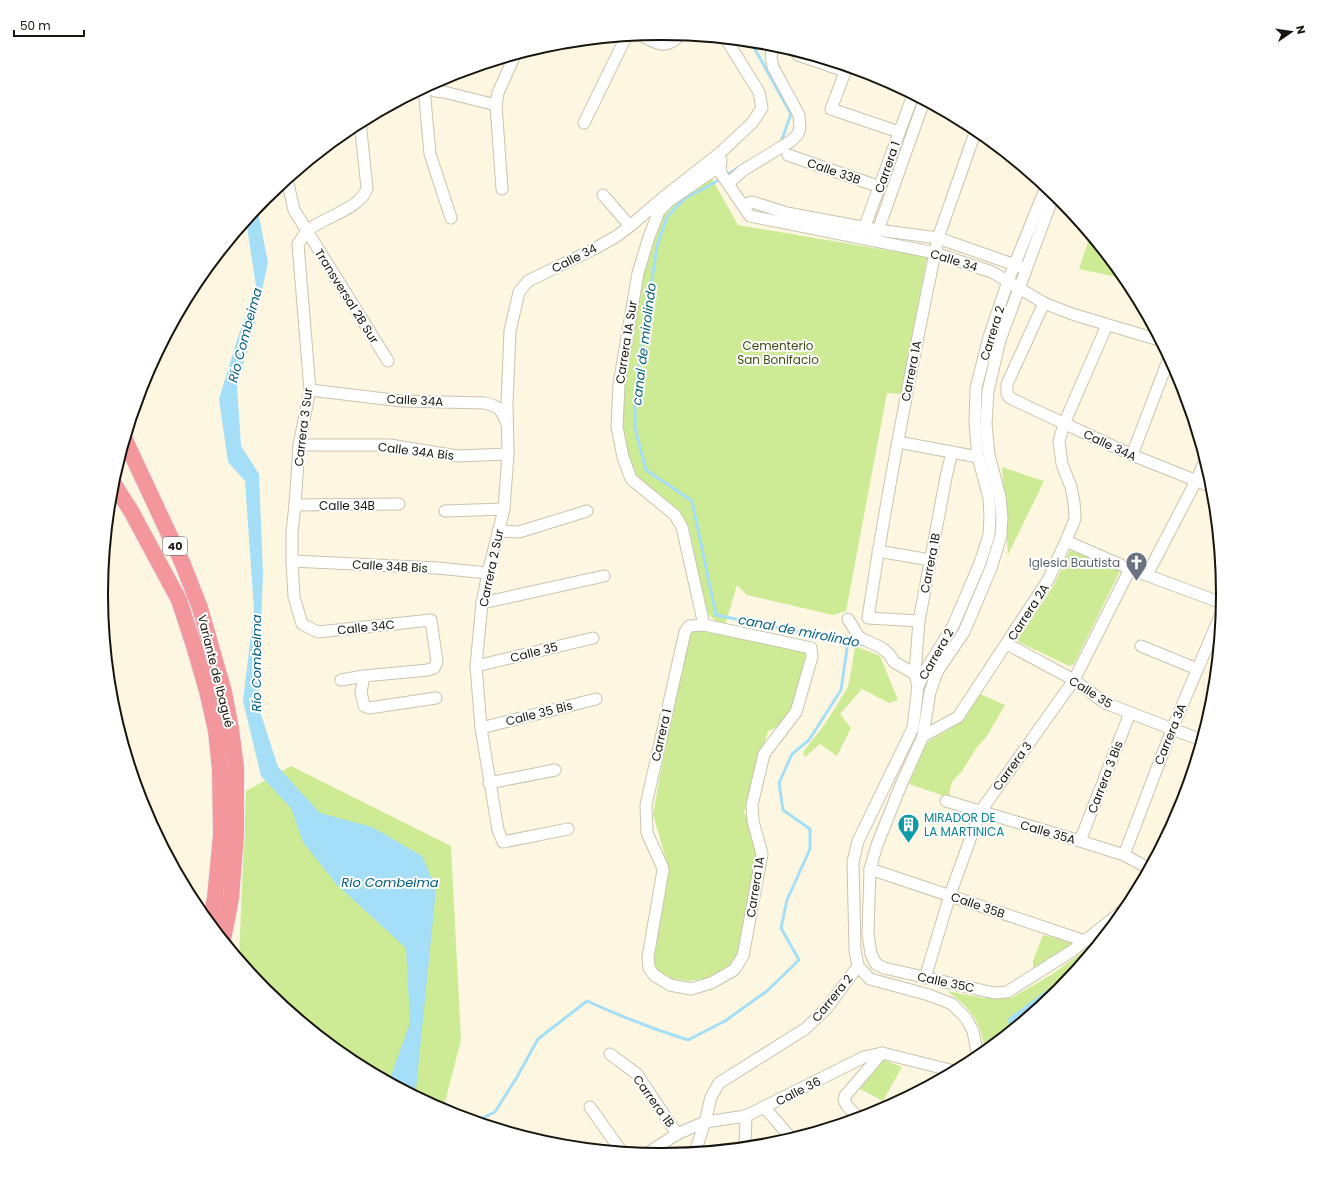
<svg xmlns="http://www.w3.org/2000/svg" width="1323" height="1188" font-family="Poppins,sans-serif">
<style>
.green{fill:#cdeb95}
.water{fill:#a4def7}
.lines{fill:none;stroke-linecap:round;stroke-linejoin:round}
.stream{stroke:#a4def7;stroke-width:3}
.canal{stroke:#a4def7;stroke-width:10}
.minor-casing{stroke:#c9c4af;stroke-width:13}
.highway-casing{stroke:#ececec;stroke-width:18}
.minor{stroke:#fff;stroke-width:11}
.highway{stroke:#f3979d;stroke-width:16}
.labels{text-anchor:middle;dominant-baseline:central;stroke-width:4;stroke-linejoin:round;paint-order:stroke}
.shield{fill:#fff;stroke:#5d5b56;stroke-width:1}
.shield-label{font-size:11px;font-weight:bold;fill:#17150d}
.street-label{font-size:12px;fill:#17150d;stroke:#fff}
.park-label{font-size:12px;fill:#3d4e11;stroke:#fff}
.worship-label{font-size:12px;fill:#5b616d;stroke:#fff;text-anchor:end}
.culture-label{font-size:12px;fill:#0d838f;stroke:#fff;text-anchor:start}
.water-label{font-size:13px;font-style:italic;fill:#03607c;stroke:#fff}
.rim{fill:none;stroke:#17150d;stroke-width:2}
</style>
<rect width="100%" height="100%" fill="#fdf7e1"/>
<g class="green">
<polygon points="711,177 738,225 927,257 901,394 887,393 846,611 833,615 747,595 737,585 725,626 718,623 706,612 689,527 677,509 634,475 621,427 623,397 641,273 662,213"/>
<polygon points="1090,236 1126,279 1079,269"/>
<polygon points="1002,467 1044,481 1008,555"/>
<polygon points="1070,550 1118,569 1119,573 1074,664 1069,666 1019,642 1018,639 1054,585"/>
<polygon points="690,629 806,651 809,659 792,710 778,727 768,731 744,813 749,819 758,854 739,956 731,965 721,971 704,979 688,981 662,977 651,963 650,949 666,860 653,814 686,635"/>
<polygon points="855,646 880,656 898,700 889,703 862,689 840,714 851,728 837,756 820,744 805,757 803,752 825,724 848,687 852,666"/>
<polygon points="980,694 1005,705 987,736 977,747 962,771 952,782 950,789 950,798 909,784 925,746 930,740 945,732 961,721"/>
<polygon points="291,766 451,846 461,1040 443,1110 350,1060 265,991 239,959 246,791"/>
<path d="M1043,935L1074,942C1064,953 1047,964 1033,968V961Z"/>
<path d="M1100,939L1058,991L985,1051C980,1020 972,1009 947,991L983,998H1011L1051,975Z"/>
<polygon points="881,1059 902,1067 883,1101 858,1088"/>
</g>
<polygon class="water" points="257,206 268,263 254,326 237,386 241,446 259,474 263,574 258,705 278,767 320,813 372,827 422,856 436,889 416,1089 414,1095 389,1081 410,1023 406,948 337,885 303,842 291,808 261,776 243,701 254,609 245,481 228,462 219,399 236,343 256,286 246,220"/>
<g class="lines">
<g class="stream">
<polyline points="751,42 791,114 781,142"/>
<polyline points="749,161 707,187 685,198 667,217 657,246 635,394 635,428 646,470 692,501 716,615 864,645"/>
<path d="M476,1121L495,1112L517,1077L538,1039L587,1001C620,1016 653,1029 688,1040L725,1021L767,991L799,960L781,928L787,900L810,849V829L783,810L779,783L792,754L809,740L841,690L848,642"/>
</g>
<polyline class="canal" points="1013,1021 1066,982"/>
<defs>
<g id="minor">
<path d="M640,35C657,43 665,51 680,35"/>
<polyline points="798,55 845,71"/>
<polyline points="847,67 831,109 899,132"/>
<polyline points="427,86 435,91 444,92 496,105"/>
<polyline points="424,88 430,154 451,218"/>
<polyline points="584,123 626,37"/>
<polyline points="788,155 880,187"/>
<polyline points="721,160 720,172 750,216 935,253 992,272 1044,303 1072,314 1159,340"/>
<polyline points="287,179 294,210 388,361"/>
<polyline points="728,184 742,171 791,141 798,134 800,128 799,115 773,67 771,57 773,44"/>
<polyline points="502,189 496,105 498,93 515,55"/>
<polyline points="1054,194 1000,340 988,391 986,424 989,455 1000,497 1002,517 1001,536 991,568 964,632 937,672 930,692 923,736 901,785 877,845 870,869 868,934 871,954 876,964 884,968 994,993 1007,992 1072,951 1126,908"/>
<polyline points="603,195 630,226"/>
<polyline points="743,205 752,202 787,213 878,230 938,238 1021,267"/>
<polyline points="862,234 913,95"/>
<polyline points="876,236 924,101"/>
<polyline points="1044,303 1007,384 1007,394 1010,398 1031,408 1132,455 1212,487"/>
<path d="M310,390L402,401L484,403C499,406 501,409 506,422"/>
<polyline points="898,442 978,457"/>
<polyline points="299,445 390,445 457,456 508,454"/>
<polyline points="1132,455 1169,358"/>
<polyline points="295,505 399,504"/>
<polyline points="445,511 504,509"/>
<polyline points="498,531 519,532 587,511"/>
<polyline points="1066,541 1130,569 1222,603"/>
<polyline points="878,551 930,560"/>
<polyline points="292,561 437,568 488,573"/>
<polyline points="1147,575 1196,481 1205,461"/>
<polyline points="482,603 604,576"/>
<polyline points="848,619 859,637 882,648 889,654 894,662 915,674"/>
<path d="M919,621L868,618C886,496 910,374 935,253L938,238L976,130"/>
<polyline points="704,625 811,648 812,657 796,712 764,754 752,805 753,821 762,854 743,956 734,970 711,983 691,989 670,985 654,975 649,968 648,957 663,870 662,866 647,833 646,805 685,632 689,626 704,625 682,527 675,515 631,479 623,457 617,427 619,384 638,273 649,237 659,211 669,201 720,166"/>
<polyline points="1007,644 1074,680 1105,703 1201,740"/>
<polyline points="1141,646 1197,669"/>
<polyline points="476,666 593,638"/>
<polyline points="364,676 361,692 364,706 369,708 436,698"/>
<path d="M341,680L364,676L428,670L434,668L437,662L431,620L318,632L302,624L294,597L292,561V532L295,505L299,445L310,390L298,244C301,240 304,234 307,231C323,217 361,209 367,188L360,122"/>
<polyline points="918,686 915,674 919,621 946,477 952,452"/>
<polyline points="481,728 596,699"/>
<polyline points="923,736 958,717 1048,580 1066,541 1075,519 1074,502 1071,487 1062,464 1059,441 1064,424 1107,325"/>
<polyline points="489,783 555,770"/>
<polyline points="946,801 1080,841 1124,855 1148,868"/>
<polyline points="568,829 503,842 498,830 481,728 476,666 482,603 488,573 504,509 508,454 507,404 510,331 519,292 528,281 594,249 617,236 630,226 665,196 721,152 752,123 762,108 759,92 726,39"/>
<polyline points="1080,841 1130,713"/>
<polyline points="1124,855 1172,729 1221,614"/>
<polyline points="870,869 1085,941"/>
<polyline points="858,966 870,979 929,995 952,1004 966,1018 973,1031 977,1051 976,1058"/>
<polyline points="925,978 950,895 980,812 1074,680 1130,569"/>
<polyline points="610,1054 637,1074 677,1134"/>
<polyline points="590,1107 621,1151"/>
<polyline points="765,1108 791,1138"/>
<polyline points="859,1118 847,1106 844,1100 845,1096 882,1053"/>
<polyline points="745,1147 746,1116"/>
<polyline points="695,1152 705,1122 711,1097 719,1083 805,1029 827,1008 858,966 855,950 853,862 858,841 913,728 918,686 927,668 953,626 980,563 989,535 990,517 989,498 978,457 975,424 976,388 989,337 1008,281 1046,187"/>
<polyline points="646,1154 677,1134 705,1122 746,1116 864,1057 882,1053 954,1071"/>
</g>
<g id="highway">
<polyline points="125,440 182,562 200,608 224,692 231,729 236,767 236,835 231,898 223,940"/>
<polyline points="112,481 131,511 179,600 194,646 207,691 216,731 220,770 221,835 215,898 210,924"/>
</g>
</defs>
<use href="#minor" class="minor-casing"/>
<use href="#highway" class="highway-casing"/>
<use href="#minor" class="minor"/>
<use href="#highway" class="highway"/>
</g>
<defs>
<symbol id="church-pin" viewBox="-11 -11 22 30"><path d="M0 17L-7.5 6A9.5 9.5 0 1 1 7.5 6Z" fill="#6b7280" stroke="#fff"/><path d="M-1.2-6h2.4v3.5h3.3v2.4h-3.3V6h-2.4V-.1h-3.3v-2.4h3.3Z" fill="#fff"/></symbol>
<symbol id="building-pin" viewBox="-11 -11 22 30"><path d="M0 17L-7.5 6A9.5 9.5 0 1 1 7.5 6Z" fill="#0f9aa8" stroke="#fff"/><path d="M-4-6H4V6H1V3H-1V6H-4ZM-2.5-4.3h1.7v1.8h-1.7ZM.8-4.3h1.7v1.8H.8ZM-2.5-1h1.7V.8h-1.7ZM.8-1h1.7V.8H.8Z" fill="#fff"/></symbol>
</defs>
<g fill-rule="evenodd">
<use href="#church-pin" x="1124" y="550" width="25" height="34"/>
<use href="#building-pin" x="896" y="812" width="25" height="34"/>
</g>
<g class="labels">
<rect class="shield" x="163" y="537" width="24" height="18" rx="3"/>
<g class="shield-label">
<text x="175" y="546">40</text>
</g>
<g class="street-label">
<text transform="translate(887 167) rotate(-71)">Carrera 1</text>
<text transform="translate(834 171) rotate(19)">Calle 33B</text>
<text transform="translate(574 258) rotate(-27)">Calle 34</text>
<text transform="translate(954 260) rotate(17)">Calle 34</text>
<text transform="translate(347 296) rotate(58)">Transversal 2B Sur</text>
<text transform="translate(992 333) rotate(-73)">Carrera 2</text>
<text transform="translate(626 342) rotate(-81)">Carrera 1A Sur</text>
<text transform="translate(911 371) rotate(-79)">Carrera 1A</text>
<text transform="translate(415 400) rotate(3)">Calle 34A</text>
<text transform="translate(303 427) rotate(-83)">Carrera 3 Sur</text>
<text transform="translate(1110 445) rotate(25)">Calle 34A</text>
<text transform="translate(416 451) rotate(7)">Calle 34A Bis</text>
<text x="347" y="505">Calle 34B</text>
<text transform="translate(930 563) rotate(-79)">Carrera 1B</text>
<text transform="translate(390 566) rotate(3)">Calle 34B Bis</text>
<text transform="translate(491 568) rotate(-78)">Carrera 2 Sur</text>
<text transform="translate(1028 612) rotate(-57)">Carrera 2A</text>
<text transform="translate(366 627) rotate(-6)">Calle 34C</text>
<text transform="translate(534 652) rotate(-14)">Calle 35</text>
<text transform="translate(936 654) rotate(-60)">Carrera 2</text>
<text transform="translate(216 671) rotate(76)">Variante de Ibagué</text>
<text transform="translate(1091 692) rotate(32)">Calle 35</text>
<text transform="translate(539 713) rotate(-14)">Calle 35 Bis</text>
<text transform="translate(1170 734) rotate(-68)">Carrera 3A</text>
<text transform="translate(661 735) rotate(-77)">Carrera 1</text>
<text transform="translate(1012 766) rotate(-54)">Carrera 3</text>
<text transform="translate(1105 777) rotate(-69)">Carrera 3 Bis</text>
<text transform="translate(1048 832) rotate(16)">Calle 35A</text>
<text transform="translate(755 887) rotate(-81)">Carrera 1A</text>
<text transform="translate(978 905) rotate(19)">Calle 35B</text>
<text transform="translate(946 982) rotate(12)">Calle 35C</text>
<text transform="translate(832 998) rotate(-51)">Carrera 2</text>
<text transform="translate(798 1091) rotate(-27)">Calle 36</text>
<text transform="translate(654 1101) rotate(54)">Carrera 1B</text>
</g>
<g class="park-label">
<text x="778" y="345">Cementerio<tspan x="778" dy="14">San Bonifacio</tspan></text>
</g>
<g class="worship-label">
<text x="1120" y="562">Iglesia Bautista</text>
</g>
<g class="culture-label">
<text x="924" y="817">MIRADOR DE<tspan x="924" dy="14">LA MARTINICA</tspan></text>
</g>
<g class="water-label">
<text transform="translate(245 335) rotate(-75)">Río Combeima</text>
<text transform="translate(644 344) rotate(-83)">canal de mirolindo</text>
<text transform="translate(799 631) rotate(11)">canal de mirolindo</text>
<text transform="translate(256 663) rotate(-90)">Río Combeima</text>
<text x="390" y="882">Rio Combeima</text>
</g>
</g>
<path d="M0 0H1323V1188H0ZM108 594a554 554 0 1 1 1108 0a554 554 0 1 1-1108 0Z" fill="#fff" fill-rule="evenodd"/>
<path class="rim" d="M108 594a554 554 0 1 1 1108 0a554 554 0 1 1-1108 0Z"/>
<g transform="translate(1291 32) rotate(77)" stroke="#ffffff" stroke-width="3" paint-order="stroke">
<path d="M0-3L7 15L0 10L-7 15Z" fill="#17150d"/>
<text y="-6" font-size="11" font-weight="bold" text-anchor="middle" fill="#17150d">N</text>
</g>
<path d="M14 30v6h70v-6" fill="none" stroke="#17150d" stroke-width="2"/>
<text x="20" y="30" font-size="12" fill="#17150d" stroke="#ffffff" stroke-width="3" paint-order="stroke">50 m</text>
</svg>
